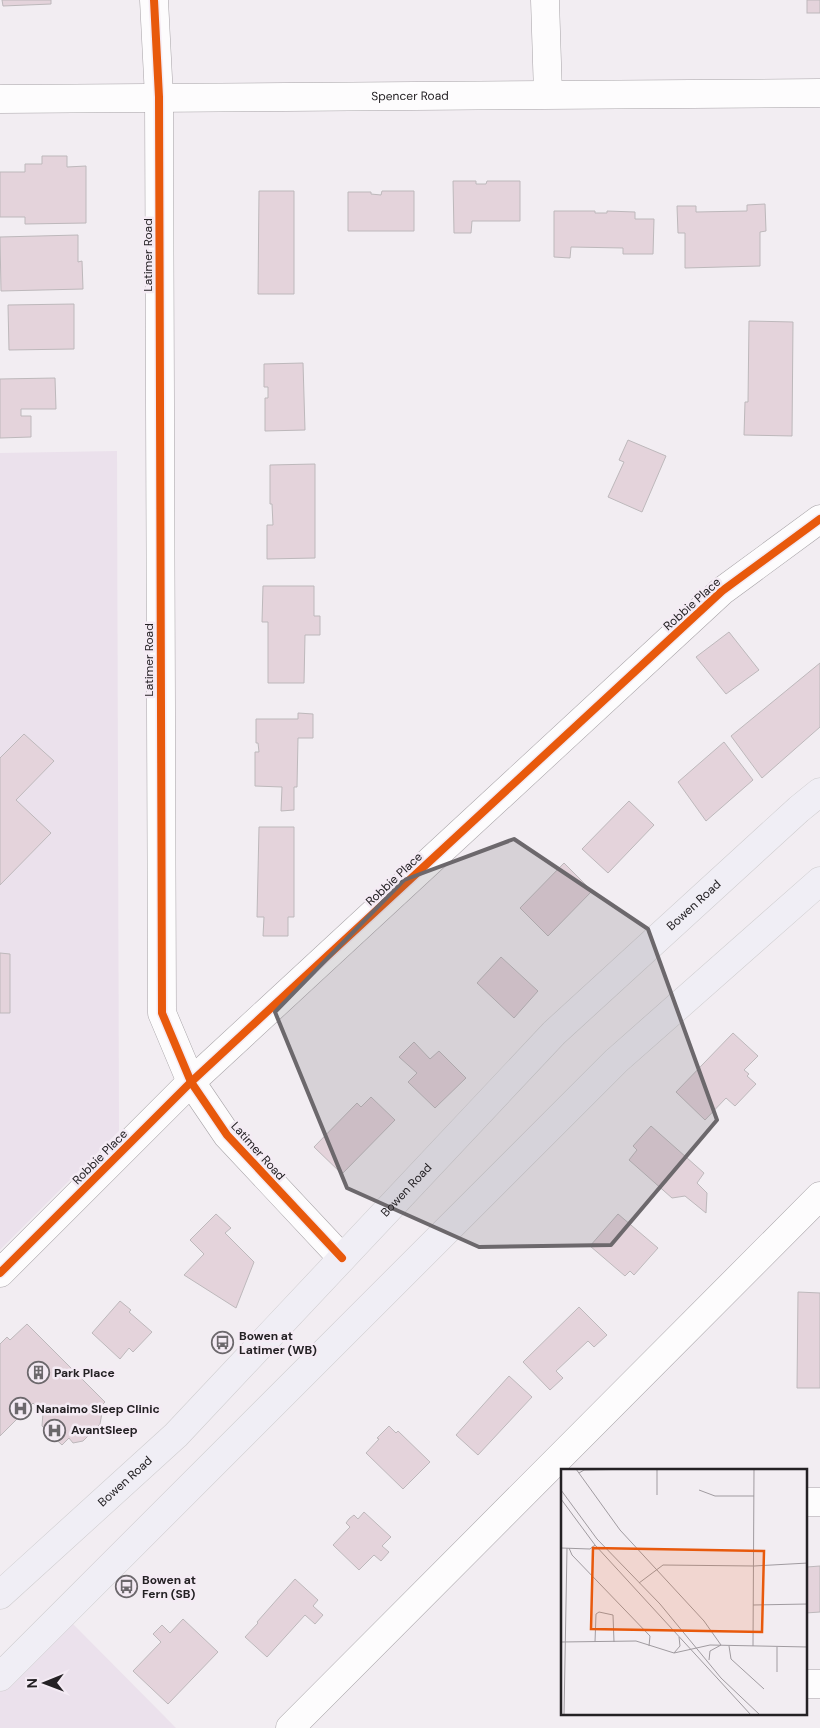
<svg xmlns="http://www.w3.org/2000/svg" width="820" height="1728" font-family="'DM Sans',sans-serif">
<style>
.built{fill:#ebe1ec}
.building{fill:#e4d3db;stroke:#bdb8bb}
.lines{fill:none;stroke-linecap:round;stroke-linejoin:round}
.minor-casing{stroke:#a7a3a7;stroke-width:29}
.major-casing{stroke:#ceccce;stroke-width:29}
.minor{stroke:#fdfcfd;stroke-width:28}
.major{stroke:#f0eef5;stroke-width:28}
.cycleway-casing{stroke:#f4ebf4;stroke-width:11}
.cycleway{stroke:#e8590c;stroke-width:8}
.marked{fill:#6c686c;fill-opacity:0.2;stroke:#6c686c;stroke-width:4;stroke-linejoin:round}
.labels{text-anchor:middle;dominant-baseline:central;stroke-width:5;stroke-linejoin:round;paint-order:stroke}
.street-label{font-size:12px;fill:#242124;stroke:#f4ebf4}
.poi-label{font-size:12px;font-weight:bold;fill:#242124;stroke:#f4ebf4;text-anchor:start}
.inset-road{fill:none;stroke:#a09ba0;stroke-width:1}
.view{fill:#e8590c;fill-opacity:0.15;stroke:#e8590c;stroke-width:2.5}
.inset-edge{fill:none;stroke:#242124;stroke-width:2.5}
</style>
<rect width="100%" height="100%" fill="#f2edf2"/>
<g class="built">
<polygon points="117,451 119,1131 0,1250 0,453"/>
<polygon points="70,1621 176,1728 0,1728 0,1692"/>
</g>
<g class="building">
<polygon points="2,0 51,0 51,4 3,6"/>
<rect x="807" y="0" width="13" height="13"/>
<polygon points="42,156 67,156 67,167 86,166 86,223 25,224 25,217 0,217 0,172 25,172 25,164 42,164"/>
<polygon points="453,181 476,181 476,184 486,184 487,181 520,181 520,221 472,221 471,233 454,233"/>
<polygon points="259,191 294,191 294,294 258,294"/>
<polygon points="382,191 414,191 414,231 348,231 348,192 371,192 371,194 381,195"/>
<polygon points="765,204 766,231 760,232 760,266 685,268 685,233 678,233 677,206 696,206 696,212 747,211 747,205"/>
<polygon points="554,211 595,211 595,213 607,213 607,211 635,212 635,219 654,219 653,254 623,254 623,248 571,247 570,258 554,257"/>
<polygon points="78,235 78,262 82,261 83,289 1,291 0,237"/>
<polygon points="74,304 74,349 9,350 8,305"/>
<polygon points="749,321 793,322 792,436 744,435 745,402 748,402"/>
<polygon points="303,363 305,430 265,431 265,398 268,398 268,387 264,387 264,364"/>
<polygon points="55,378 56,409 21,409 21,416 31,416 31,437 0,438 0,379"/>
<polygon points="628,440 666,456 642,512 608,497 624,462 619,460"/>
<polygon points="315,464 315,558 267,559 267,525 273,525 272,504 270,504 270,465"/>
<polygon points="263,586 314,586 314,616 320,616 320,635 305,635 304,683 268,683 268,622 262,622"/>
<polygon points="729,632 759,670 726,694 696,657"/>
<polygon points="820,663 820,727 762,778 731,736"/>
<polygon points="298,713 313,714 313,738 298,738 297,787 294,787 294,810 281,811 282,787 255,786 255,752 259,752 258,743 256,743 256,719 298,719"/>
<polygon points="24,734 54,761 16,800 51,833 0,885 0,758"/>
<polygon points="724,742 753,780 706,821 678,782"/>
<polygon points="629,801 654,825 608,873 582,849"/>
<polygon points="259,827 294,827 294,917 288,917 288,936 263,936 264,917 257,917"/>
<polygon points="564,863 592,891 548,936 520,908"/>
<polygon points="0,953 10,954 10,1013 0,1013"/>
<polygon points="501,957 538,991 514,1018 477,983"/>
<polygon points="733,1033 758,1056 744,1070 749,1074 747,1076 756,1084 735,1106 726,1098 705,1120 676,1092"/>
<polygon points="414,1042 430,1059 439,1051 466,1078 435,1108 408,1082 417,1073 399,1057"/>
<polygon points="371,1097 395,1120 342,1174 314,1147 357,1103 361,1107"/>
<polygon points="651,1126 704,1173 697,1183 707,1193 706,1213 685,1196 672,1198 629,1160 637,1150 633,1146"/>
<polygon points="216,1214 231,1228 225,1233 254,1262 236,1308 184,1275 204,1254 190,1240"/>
<polygon points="618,1214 658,1248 634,1275 630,1271 625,1276 590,1246"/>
<polygon points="798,1292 820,1293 820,1388 797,1388"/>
<polygon points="120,1301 131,1310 129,1312 152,1332 133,1352 129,1348 120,1359 92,1333"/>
<polygon points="579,1307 607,1335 594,1347 588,1341 556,1371 563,1378 550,1390 523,1362"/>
<polygon points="27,1324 105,1402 98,1409 102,1413 100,1424 83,1441 73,1443 69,1438 62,1445 42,1426 43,1413 33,1403 0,1436 0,1344 7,1337 10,1340"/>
<polygon points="509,1376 532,1397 478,1455 456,1435"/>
<polygon points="389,1426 396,1433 398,1431 430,1462 403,1489 366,1453 379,1439 377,1438"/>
<polygon points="364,1512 391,1537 382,1546 389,1552 381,1561 374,1555 359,1570 333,1545 350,1527 346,1523 349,1519 354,1515 358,1519"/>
<polygon points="807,1554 807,1567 820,1566 820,1612 806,1613"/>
<polygon points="295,1579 318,1600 313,1606 323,1615 315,1624 305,1615 267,1657 245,1637 258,1623 257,1622"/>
<polygon points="183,1619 218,1652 168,1704 133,1671 161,1642 153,1634 162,1625 170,1633"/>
</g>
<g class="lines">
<defs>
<g id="minor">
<polyline points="154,0 159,97 162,1013 191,1082 227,1135 342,1258"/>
<polyline points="545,0 548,94"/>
<path id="s1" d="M0,99L820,93"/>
<polyline points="0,1273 191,1082 722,591 820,519"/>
<polyline points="806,1502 820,1502"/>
<polyline points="806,1684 820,1684"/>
<polyline points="290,1728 820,1196"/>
</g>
<g id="major">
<path id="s2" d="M0,1595L176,1435L554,1033L799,809L820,792"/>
<polyline points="0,1677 616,1061 820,881"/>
</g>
</defs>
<use href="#minor" class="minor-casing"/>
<use href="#major" class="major-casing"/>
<use href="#minor" class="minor"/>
<use href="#major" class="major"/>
<defs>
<g id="cycleway">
<polyline points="154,0 159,97 162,1013 191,1082 227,1135 342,1258"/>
<polyline points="0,1273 191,1082 722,591 820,519"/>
</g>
</defs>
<use href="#cycleway" class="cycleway-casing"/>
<use href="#cycleway" class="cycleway"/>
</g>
<path class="marked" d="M514,839L648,929L717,1120L611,1245L479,1247L347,1188L275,1012L404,880Z"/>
<defs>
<symbol id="bus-ring" viewBox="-11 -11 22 22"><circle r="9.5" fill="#f4ebf4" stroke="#6c686c" stroke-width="1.5"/><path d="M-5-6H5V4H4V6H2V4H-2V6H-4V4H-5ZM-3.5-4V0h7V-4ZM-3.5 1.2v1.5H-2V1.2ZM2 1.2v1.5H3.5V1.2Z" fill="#6c686c"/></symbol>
<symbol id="building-ring" viewBox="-11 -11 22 22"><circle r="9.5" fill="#f4ebf4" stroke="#6c686c" stroke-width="1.5"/><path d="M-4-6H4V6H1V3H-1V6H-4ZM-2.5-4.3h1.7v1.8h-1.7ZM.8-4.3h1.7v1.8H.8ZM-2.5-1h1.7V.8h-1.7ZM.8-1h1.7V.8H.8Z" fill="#6c686c"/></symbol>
<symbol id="hospital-ring" viewBox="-11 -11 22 22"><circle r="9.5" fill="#f4ebf4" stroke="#6c686c" stroke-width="1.5"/><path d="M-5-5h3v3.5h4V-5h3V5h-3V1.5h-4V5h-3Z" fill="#6c686c"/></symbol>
</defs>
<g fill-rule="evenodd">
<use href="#bus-ring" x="210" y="1330" width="25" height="25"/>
<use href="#building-ring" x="26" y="1360" width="25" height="25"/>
<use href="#hospital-ring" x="8" y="1396" width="25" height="25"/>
<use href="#hospital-ring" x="42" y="1418" width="25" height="25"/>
<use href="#bus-ring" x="114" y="1574" width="25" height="25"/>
</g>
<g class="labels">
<g class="street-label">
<text stroke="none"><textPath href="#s1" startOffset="410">Spencer Road</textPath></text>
<text transform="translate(148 255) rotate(-90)">Latimer Road</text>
<text transform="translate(692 604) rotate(-42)">Robbie Place</text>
<text transform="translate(149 660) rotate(-90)">Latimer Road</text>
<text transform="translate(394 879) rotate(-43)">Robbie Place</text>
<text stroke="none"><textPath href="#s2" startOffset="979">Bowen Road</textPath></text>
<text transform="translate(258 1151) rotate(48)">Latimer Road</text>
<text transform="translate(100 1157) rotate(-45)">Robbie Place</text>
<text stroke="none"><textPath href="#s2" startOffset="574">Bowen Road</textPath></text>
<text stroke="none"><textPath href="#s2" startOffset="169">Bowen Road</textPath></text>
</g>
<g class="poi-label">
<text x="239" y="1336">Bowen at<tspan x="239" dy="14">Latimer (WB)</tspan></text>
<text x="54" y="1373">Park Place</text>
<text x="36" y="1409">Nanaimo Sleep Clinic</text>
<text x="71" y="1430">AvantSleep</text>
<text x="142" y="1580">Bowen at<tspan x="142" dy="14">Fern (SB)</tspan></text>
</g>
</g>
<g transform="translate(561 1469)">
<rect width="246" height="246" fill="#f2edf2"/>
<path class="inset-road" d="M15,0L59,61L143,152L160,176M96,0V26M18,4L23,1L80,0M0,21L36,70L99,135L160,209L199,246M138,21L154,27H193M0,30L34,76L190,246M0,79L29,80L34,76M8,79L11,86L89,167L88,177M78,114L102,96L193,97L247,94M192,136L247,135M0,173L75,172L113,184L149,176L247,178M34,173L35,145L38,143L52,146L53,173M168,177L170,190L203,220M192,177L193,0M113,184L119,177L118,168M148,191L149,182L160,176M216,203V178M3,246L6,79"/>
<path class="view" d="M32,79L203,82L201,163L30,160Z"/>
<rect width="246" height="246" class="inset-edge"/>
</g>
<g transform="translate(45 1683) rotate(269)" stroke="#f4ebf4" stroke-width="4" paint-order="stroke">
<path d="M0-4L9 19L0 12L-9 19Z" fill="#242124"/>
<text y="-8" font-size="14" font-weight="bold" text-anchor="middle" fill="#242124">N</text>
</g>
</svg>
